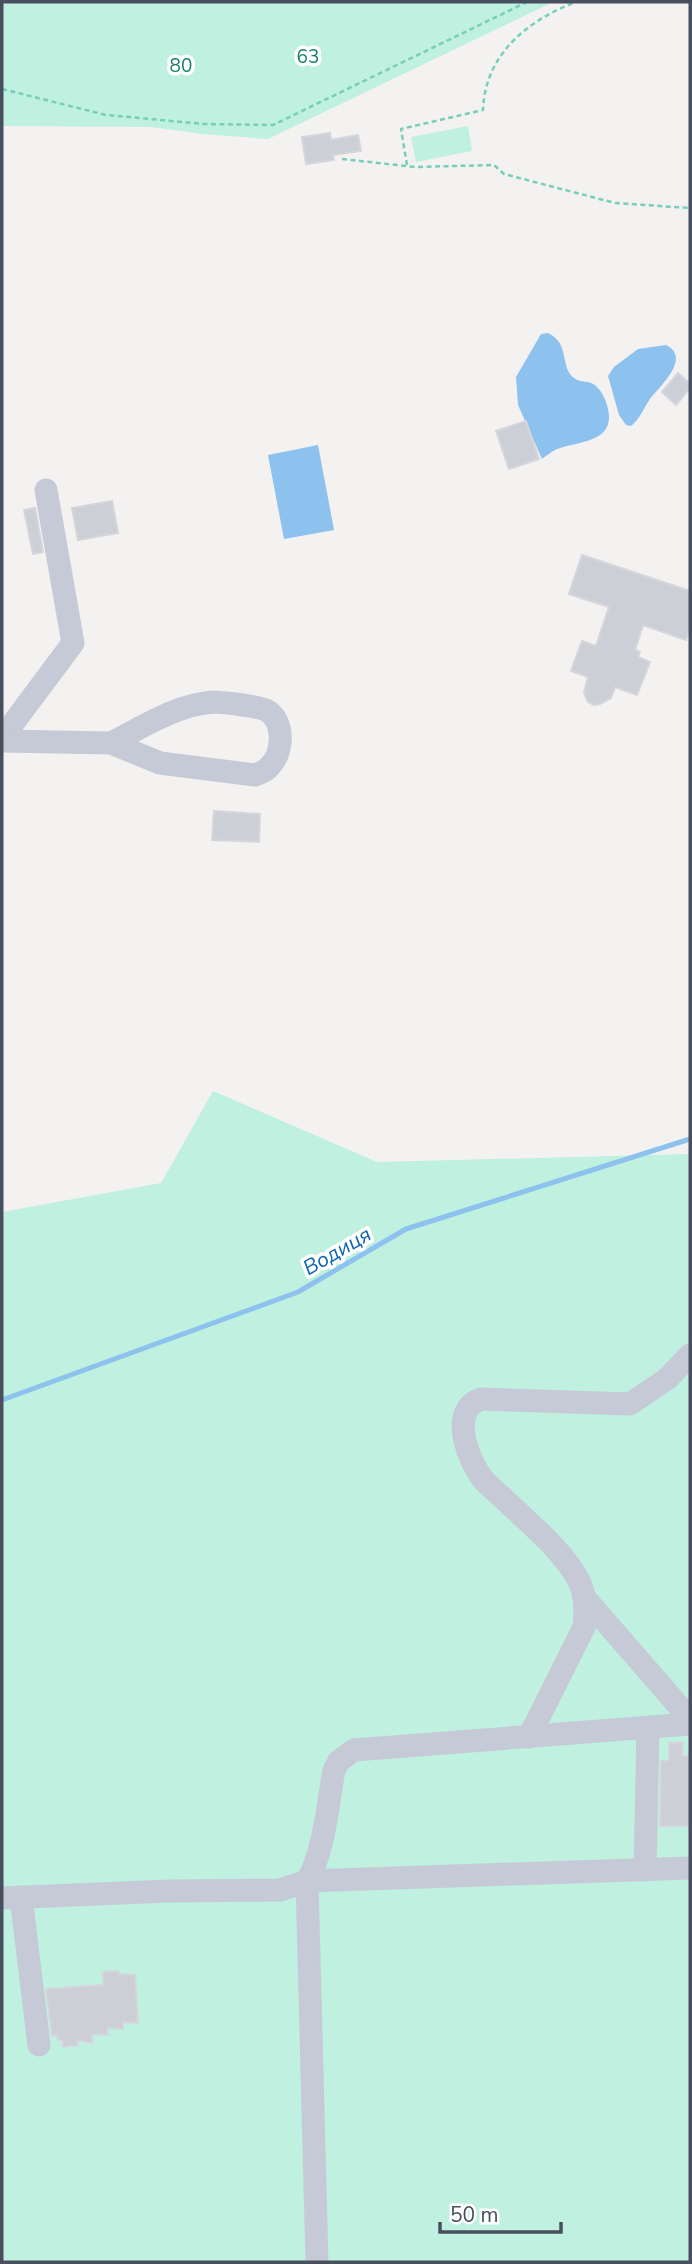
<svg xmlns="http://www.w3.org/2000/svg" width="692" height="2264" font-family="'Nunito Sans',sans-serif">
<style>
.green{fill:#c0f0df}
.water{fill:#8dc2ee}
.lines{fill:none;stroke-linecap:round;stroke-linejoin:round}
.stream{stroke:#8dc2ee;stroke-width:5}
.building{fill:#cdcfd7;stroke:#d5d5dc;stroke-width:2}
.path{stroke:#77cfb9;stroke-width:2.5;stroke-dasharray:5 3.5;stroke-linecap:butt}
.minor{stroke:#c5cad6;stroke-width:23}
.labels{text-anchor:middle;dominant-baseline:central;stroke-width:7;stroke-linejoin:round;paint-order:stroke}
.park-label{font-size:19px;fill:#168367;stroke:#fff}
.water-label{font-size:21px;font-style:italic;fill:#0b65b0;stroke:#fff}
</style>
<rect width="100%" height="100%" fill="#f3f2f1"/>
<g class="green">
<polygon points="2,2 553,2 268,139 202,134 152,127 2,126"/>
<polygon points="468,126 472,151 416,162 411,137"/>
<polygon points="213,1091 377,1162 690,1154 690,2262 2,2262 2,1212 161,1183"/>
</g>
<g class="water">
<path d="M548,333C570,343 560,368 574,378C580,383 588,380 595,385C602,391 606,400 608,409C616,444 575,441 555,450C551,452 546,456 542,459L518,405L516,377L541,334Z"/>
<path d="M666,345C692,358 660,386 650,399C643,409 640,419 631,426L626,425L619,415L608,376L614,367L638,349Z"/>
<polygon points="318,445 334,530 284,539 268,455"/>
</g>
<g class="lines">
<polyline class="stream" points="2,1400 298,1292 406,1229 690,1139"/>
</g>
<g class="building">
<polygon points="330,133 331,140 358,135 361,151 333,155 334,160 306,164 302,137"/>
<polygon points="678,373 690,384 690,388 676,405 662,392"/>
<polygon points="526,421 539,459 509,469 496,431"/>
<polygon points="112,501 118,533 78,540 72,508"/>
<polygon points="35,508 43,552 33,554 24,510"/>
<polygon points="582,555 690,591 690,627 686,640 643,625 635,650 640,652 638,657 650,662 637,695 615,687 611,698 600,704 594,705 588,702 584,693 588,677 571,671 582,641 596,646 609,607 569,594"/>
<polygon points="214,811 260,814 259,842 212,840"/>
<polygon points="683,1742 682,1756 690,1756 690,1826 660,1826 661,1761 669,1761 669,1743"/>
<polygon points="119,1971 119,1974 135,1975 138,2023 123,2022 123,2029 107,2028 108,2035 92,2034 92,2043 77,2040 78,2045 63,2047 62,2040 58,2040 57,2035 52,2036 46,1989 103,1985 103,1972"/>
</g>
<g class="lines">
<g class="path">
<polyline points="2,89 106,115 205,124 273,125 527,2"/>
<polyline points="342,159 415,167 494,165 504,174 615,203 690,208"/>
<path d="M407,165L401,129L483,110C485,54 528,20 576,2"/>
</g>
<g class="minor">
<polyline points="2,738 73,643 46,490"/>
<path d="M2,741L111,743L160,763L255,775C260,773 266,771 269,767C284,753 285,720 266,710C257,706 222,702 212,702C176,705 143,727 111,743"/>
<polyline points="584,1597 690,1719"/>
<path d="M529,1737L584,1627C586,1611 586,1594 578,1579C561,1549 530,1524 505,1500C498,1493 488,1486 482,1478C467,1458 449,1409 481,1399L630,1404L667,1379L690,1355"/>
<polyline points="645,1870 648,1728"/>
<polyline points="21,1897 39,2045"/>
<polyline points="2,1898 169,1891 280,1890 307,1881 690,1868"/>
<path d="M317,2262L307,1881C324,1853 328,1803 334,1770L339,1761L354,1750L690,1724"/>
</g>
</g>
<g class="labels">
<g class="park-label">
<text x="308" y="57">63</text>
<text x="181" y="66">80</text>
</g>
<g class="water-label">
<text transform="translate(337 1251) rotate(-30)">Водиця</text>
</g>
</g>
<rect width="692" height="2264" fill="none" stroke="#484f5f" stroke-width="7"/>
<path d="M440 2222v10h121v-10" fill="none" stroke="#484f5f" stroke-width="3.5"/>
<text x="450" y="2222" font-size="21" fill="#484f5f" stroke="#ffffff" stroke-width="5" paint-order="stroke">50 m</text>
</svg>
